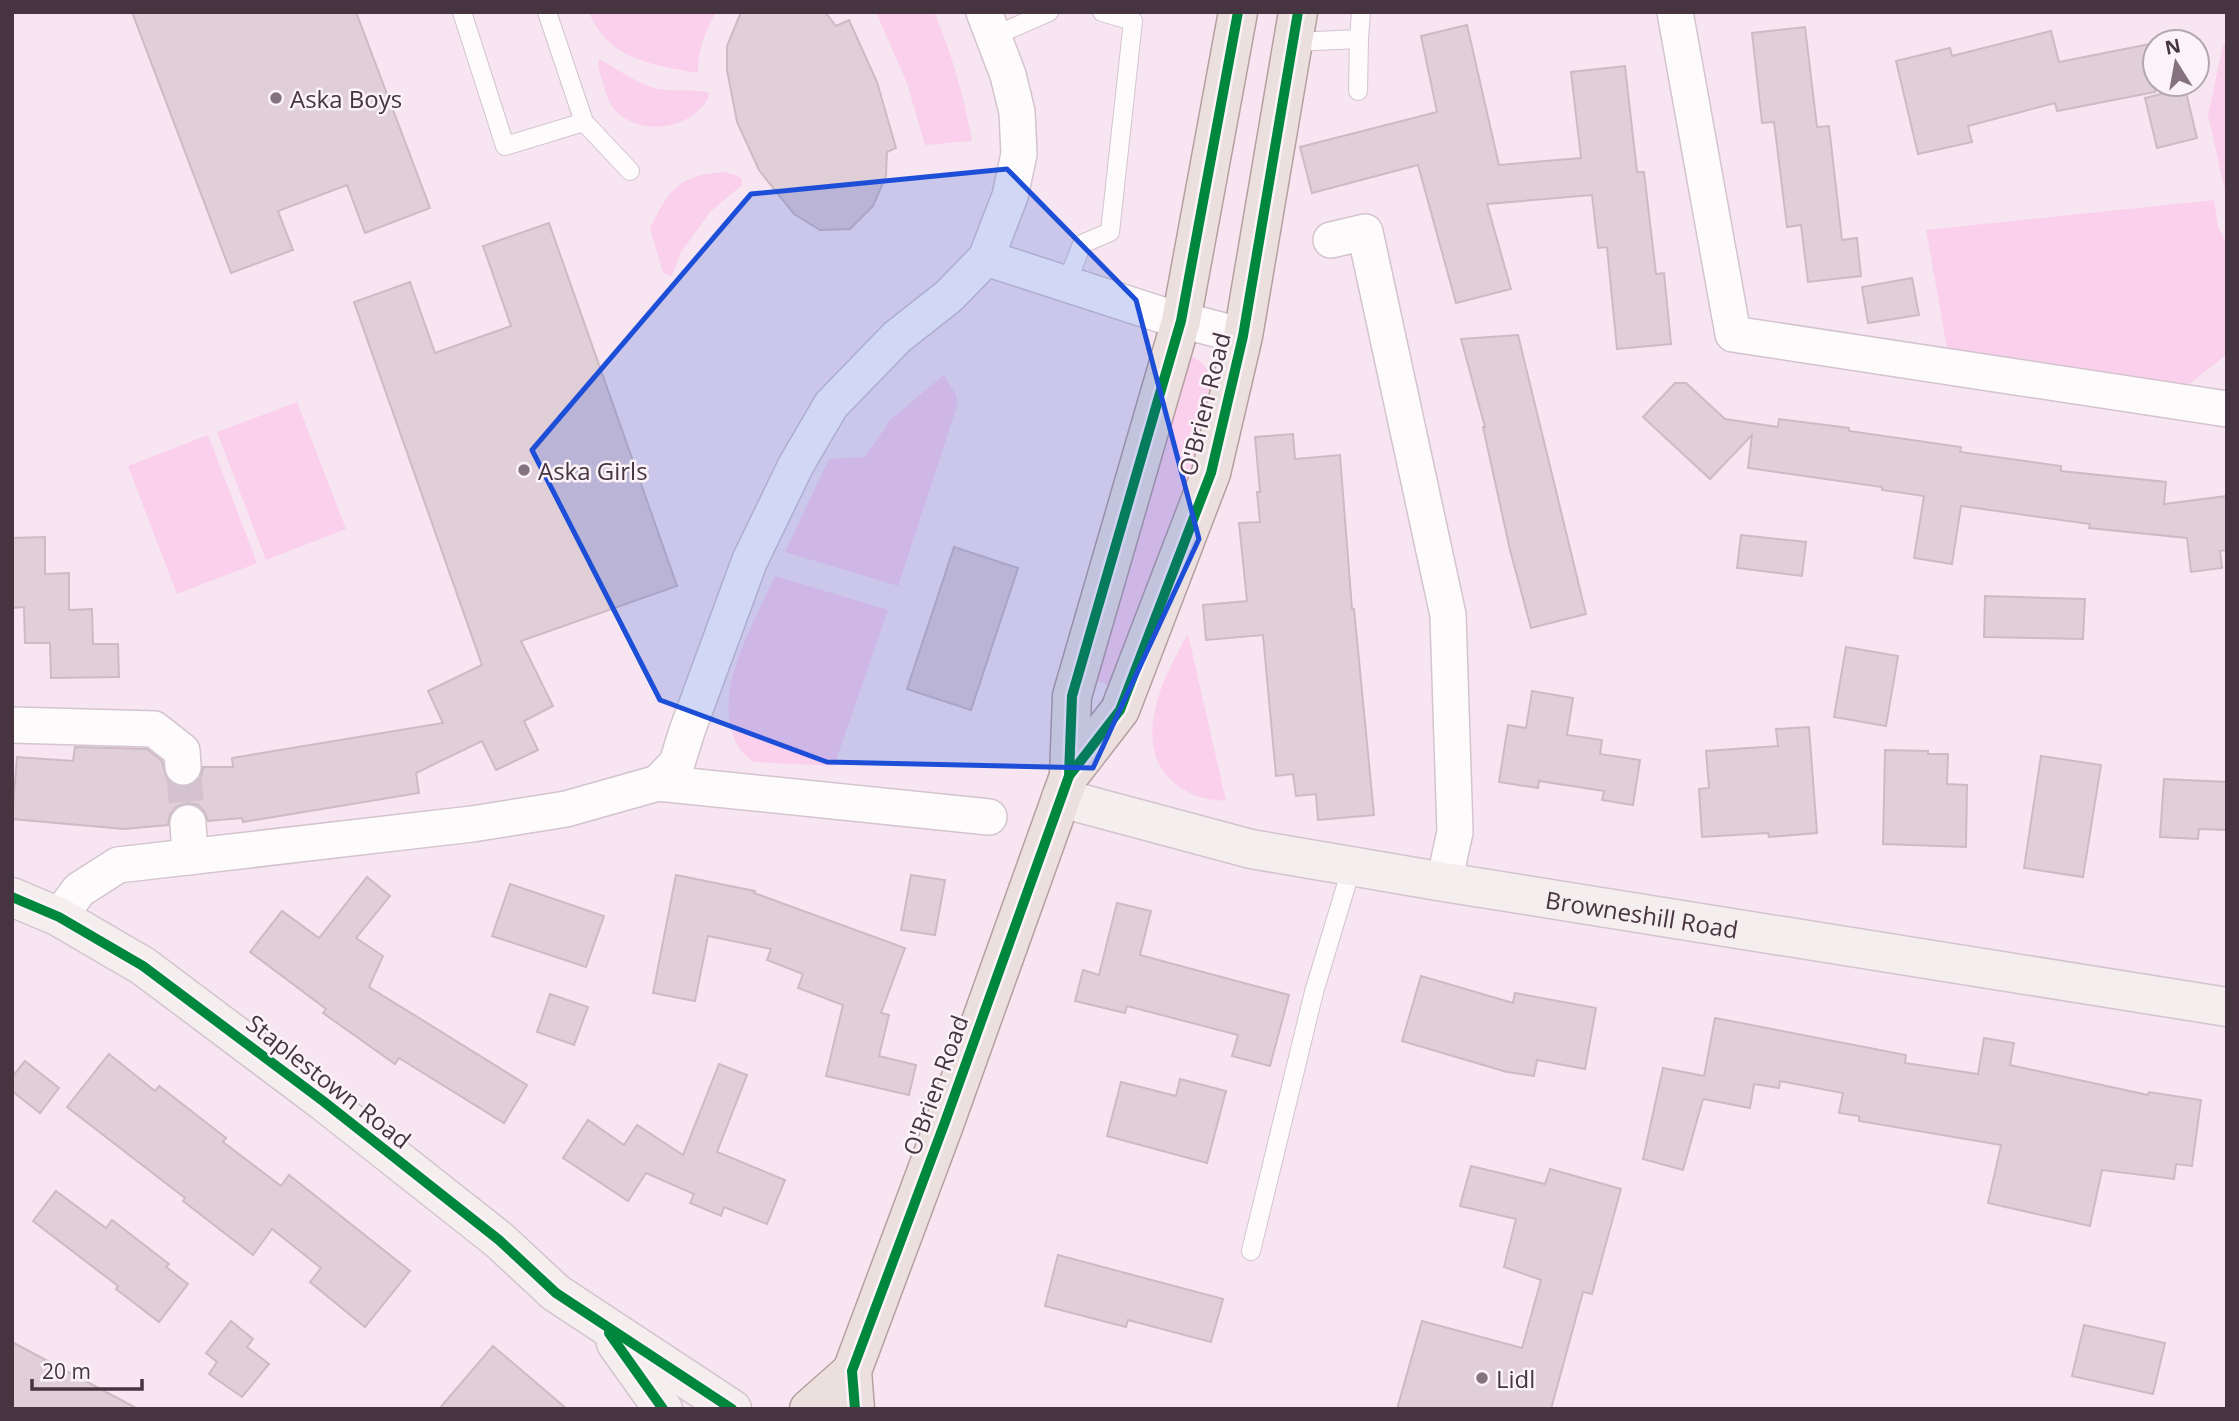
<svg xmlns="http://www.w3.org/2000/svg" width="2239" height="1421" font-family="'Open Sans',sans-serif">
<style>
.green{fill:#fad0ec}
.building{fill:#e1cfd7;stroke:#ccbbc3;stroke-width:2}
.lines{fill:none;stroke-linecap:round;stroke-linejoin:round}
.street-tunnel{stroke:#d4c2ce;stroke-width:35;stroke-dasharray:35 18;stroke-linecap:butt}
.lane-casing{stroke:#d3c4ce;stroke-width:20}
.street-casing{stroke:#d3c4ce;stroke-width:38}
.secondary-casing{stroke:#d3c4ce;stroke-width:41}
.primary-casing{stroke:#b69f9f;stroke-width:41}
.lane{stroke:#fefbfd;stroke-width:18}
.street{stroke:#fefbfd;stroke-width:35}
.secondary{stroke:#f4eeee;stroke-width:38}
.primary{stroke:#ebe0de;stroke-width:38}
.cycleway-casing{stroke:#fcf3f8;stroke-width:15}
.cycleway{stroke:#00873e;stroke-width:10}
.marked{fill:#1d4ed8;fill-opacity:0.2;stroke:#1d4ed8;stroke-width:5;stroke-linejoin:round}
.poi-dot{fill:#84737e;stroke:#fcf3f8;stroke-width:2.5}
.labels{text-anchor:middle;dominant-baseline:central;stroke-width:5;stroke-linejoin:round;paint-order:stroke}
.poi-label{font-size:24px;fill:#463540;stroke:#fcf3f8;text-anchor:start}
.street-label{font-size:24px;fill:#463540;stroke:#fcf3f8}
</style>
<rect width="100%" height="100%" fill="#f7e5f1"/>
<g class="green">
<path d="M589,12H716C705,32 698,49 698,73C654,65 608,60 589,12Z"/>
<path d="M876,12H934C953,57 963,93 972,141L925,145L907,83Z"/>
<polygon points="2227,41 2227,200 2208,115 2223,45"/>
<path d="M599,59C617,69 638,84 658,89C675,92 692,89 708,92L709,96C694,129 640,138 615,110C608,102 605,90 602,80C600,73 597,66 599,59Z"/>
<path d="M724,172L736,175L742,179V185L711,211L681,252L672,276L663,273L650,228C669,190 678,175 724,172Z"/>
<polygon points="2214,200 2218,227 2227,245 2227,354 2183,389 1947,348 1926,230"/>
<path d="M1187,354C1202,362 1209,366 1212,384L1190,492L1118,688L1089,678Z"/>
<polygon points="944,375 956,395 957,406 898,586 785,552 829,459 865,457 891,419"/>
<polygon points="297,402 346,529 266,560 217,432"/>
<polygon points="208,435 257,563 177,594 128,466"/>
<path d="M775,576L888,610L834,766L753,762C748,757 741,752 738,746C709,694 754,624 775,576Z"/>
<path d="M1188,634L1226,801C1216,800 1203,799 1194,795C1122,763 1159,683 1188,634Z"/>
</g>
<g class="building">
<polygon points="132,12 356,12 430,208 365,233 347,185 278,211 293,250 231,273"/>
<polygon points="741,12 825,12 836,26 849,20 877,82 896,148 887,152 886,176 873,206 850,229 820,230 794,214 759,170 737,122 727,70 727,46"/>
<polygon points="1467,25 1499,165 1581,158 1571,72 1625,66 1637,172 1644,172 1656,274 1664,273 1671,344 1617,349 1607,247 1598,248 1592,195 1487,204 1511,289 1456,303 1418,165 1312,193 1300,147 1437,112 1421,36"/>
<polygon points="1805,27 1817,127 1829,126 1842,240 1857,238 1861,276 1808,282 1801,225 1787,227 1774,122 1762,123 1752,33"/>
<polygon points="2051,31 2059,62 2155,43 2155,92 2057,111 2055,103 1968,126 1972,142 1918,154 1896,61 1950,48 1952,56"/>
<polygon points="2185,88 2197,138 2157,148 2145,98"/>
<polygon points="549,223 677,586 521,641 553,706 524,721 538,750 496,770 482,741 416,773 419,793 243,822 242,818 208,821 204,811 198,805 187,803 176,807 170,815 168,825 124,829 12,819 17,757 73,761 75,747 147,749 162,761 167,779 175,785 185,787 195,783 201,777 203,767 233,767 232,758 443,723 428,691 482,665 354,302 410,282 435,353 511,326 483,246"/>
<polygon points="1912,278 1919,315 1868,323 1862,287"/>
<polygon points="1518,335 1586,614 1531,628 1510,550 1483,427 1485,427 1461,339"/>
<polygon points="1675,383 1686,383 1725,419 1778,427 1779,419 1849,428 1849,431 1961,447 1960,452 2061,466 2061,471 2166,482 2164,504 2227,496 2227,550 2220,551 2222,568 2191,572 2187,538 2089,528 2090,524 1961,506 1952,564 1914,558 1924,496 1882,490 1882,487 1748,468 1752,435 1710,479 1643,417"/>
<polygon points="1293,434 1295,459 1340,455 1352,609 1354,609 1374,815 1318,820 1316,794 1296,796 1293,774 1276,776 1263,635 1206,640 1203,605 1247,601 1239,523 1260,522 1257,492 1260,492 1255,437"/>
<polygon points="1741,535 1806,542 1802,576 1737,568"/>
<polygon points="45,537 45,574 69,573 69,610 92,609 93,644 118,644 119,677 51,678 50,643 25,643 24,607 12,608 12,538"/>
<polygon points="954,547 1018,568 971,710 907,689"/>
<polygon points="1985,596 2085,599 2083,639 1984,637"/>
<polygon points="1846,647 1898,656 1886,726 1834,717"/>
<polygon points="1532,691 1573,698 1567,735 1602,740 1600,754 1640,760 1633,805 1602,800 1604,791 1539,781 1538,788 1499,782 1508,725 1526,728"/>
<polygon points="1809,727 1817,833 1769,837 1768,833 1702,837 1699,789 1709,788 1706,751 1778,746 1776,729"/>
<polygon points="1885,750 1928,751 1928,754 1948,754 1947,784 1967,785 1966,847 1883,844"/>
<polygon points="2041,756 2101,765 2083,877 2024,868"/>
<polygon points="2164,779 2227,782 2227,830 2199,829 2198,839 2160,837"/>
<polygon points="676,875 755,891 754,893 905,948 881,1013 889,1015 879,1056 916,1065 909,1095 826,1076 843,1005 798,988 803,974 767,960 771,949 708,936 695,1001 653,993"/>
<polygon points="911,875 945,880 935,935 901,930"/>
<polygon points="367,877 390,896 356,938 383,956 369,987 527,1085 504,1123 399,1058 395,1064 323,1013 326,1009 250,952 282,911 319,938"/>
<polygon points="510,884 604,916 586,967 492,936"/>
<polygon points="1117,903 1151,911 1140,955 1289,995 1270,1066 1232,1056 1238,1035 1127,1006 1125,1013 1075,1001 1083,970 1099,975"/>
<polygon points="1421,976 1513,1003 1515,993 1596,1008 1585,1069 1537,1060 1534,1076 1507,1072 1402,1041"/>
<polygon points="550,994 588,1007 574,1045 537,1032"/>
<polygon points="1715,1018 1906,1055 1905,1063 1978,1074 1984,1038 2014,1043 2010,1065 2148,1095 2149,1092 2201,1100 2192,1166 2176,1164 2174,1179 2102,1170 2090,1226 1988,1203 2001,1145 1859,1121 1859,1116 1839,1113 1843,1093 1780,1081 1779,1088 1754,1084 1750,1108 1703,1099 1683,1170 1643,1159 1663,1068 1704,1076"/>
<polygon points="109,1054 155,1091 159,1086 226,1138 223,1142 281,1186 289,1175 410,1271 365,1327 310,1282 321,1268 272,1229 253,1255 183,1201 185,1198 67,1107"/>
<polygon points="25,1061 59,1088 40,1113 12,1091 12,1077"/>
<polygon points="719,1064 747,1075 717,1152 785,1180 767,1224 724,1207 721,1216 690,1203 694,1194 646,1173 628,1201 563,1158 588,1120 624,1145 637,1125 683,1155"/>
<polygon points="1180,1079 1226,1091 1207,1163 1107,1136 1121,1082 1176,1096"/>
<polygon points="1471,1166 1545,1184 1550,1169 1621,1189 1592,1294 1583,1292 1551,1409 1397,1409 1422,1321 1522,1348 1541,1280 1504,1267 1516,1219 1460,1206"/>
<polygon points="56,1191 106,1228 112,1220 169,1264 166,1267 188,1284 159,1322 116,1289 118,1286 33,1221"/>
<polygon points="1058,1255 1223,1299 1211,1342 1128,1320 1126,1327 1045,1306"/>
<polygon points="231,1321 253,1339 247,1347 269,1364 242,1397 209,1374 217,1362 206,1353"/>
<polygon points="2084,1325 2165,1343 2153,1394 2072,1376"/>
<polygon points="12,1342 138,1409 12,1409"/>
<polygon points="493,1346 567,1409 439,1409"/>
</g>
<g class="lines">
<polyline class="street-tunnel" points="183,767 188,823"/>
<defs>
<g id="lane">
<polyline points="462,12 505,146 584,122 547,12"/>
<polyline points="994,36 1049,12"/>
<polyline points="1294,42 1359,39 1361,12"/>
<polyline points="1358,91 1359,39"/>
<polyline points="584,122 630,171"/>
<polyline points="1066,285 1082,244 1110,232 1133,21 1102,12"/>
<polyline points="1251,1251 1314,992 1352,866"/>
</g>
<g id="street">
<polyline points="1675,12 1733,334 2227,409"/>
<polyline points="1331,240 1365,232 1448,615 1455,832 1444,882"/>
<polyline points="986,258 1162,315 1243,336"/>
<polyline points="12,725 154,729 182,751 183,767"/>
<polyline points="658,783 677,763 687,731 750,560 796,465 831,405 897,337 949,296 986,258 1010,196 1019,154 1017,112 1008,75 984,12"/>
<polyline points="188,823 190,857"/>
<polyline points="59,917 79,890 118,865 472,824 566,809 658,783 989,817"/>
</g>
<g id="secondary">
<path id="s1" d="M1061,798L1251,849L1444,882L2227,1007"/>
<polyline points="12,897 59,917 143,966 323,1101 499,1240 556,1293 732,1409"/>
<polyline points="616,1343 663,1409"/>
</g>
<g id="primary">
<polyline points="1069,776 1072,696 1181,321 1238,12"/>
<polyline points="809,1409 852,1371"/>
<polyline points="855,1409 852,1371 945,1122 1069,776 1120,710 1211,473 1243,336 1298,12"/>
</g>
</defs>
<use href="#lane" class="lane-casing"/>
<use href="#street" class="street-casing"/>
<use href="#secondary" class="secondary-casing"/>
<use href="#primary" class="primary-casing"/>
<use href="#lane" class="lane"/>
<use href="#street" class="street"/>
<use href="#secondary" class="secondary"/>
<use href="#primary" class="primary"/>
<defs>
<g id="cycleway">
<polyline points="1069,776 1072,696 1181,321 1238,12"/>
<polyline points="12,897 59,917 143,966 323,1101 499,1240 556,1293 732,1409"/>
<polyline points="609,1333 663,1409"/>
<polyline points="855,1409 852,1371 945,1122 1069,776 1120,710 1211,473 1243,336 1298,12"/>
</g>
</defs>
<use href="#cycleway" class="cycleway-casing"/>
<use href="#cycleway" class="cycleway"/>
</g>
<path class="marked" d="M1007,169L1136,300L1199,539L1093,768L827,762L660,700L532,450L751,194Z"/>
<g class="poi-dot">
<circle cx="276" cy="98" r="7"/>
<circle cx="524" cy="470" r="7"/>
<circle cx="1482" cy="1378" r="7"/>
</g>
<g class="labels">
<g class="poi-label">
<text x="290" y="98">Aska Boys</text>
<text x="538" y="470">Aska Girls</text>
<text x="1496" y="1378">Lidl</text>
</g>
<g class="street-label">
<text transform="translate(1204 404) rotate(-76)">O'Brien Road</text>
<text stroke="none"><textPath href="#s1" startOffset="593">Browneshill Road</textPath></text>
<text transform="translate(329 1081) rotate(38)">Staplestown Road</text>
<text transform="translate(935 1085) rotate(-70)">O'Brien Road</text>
</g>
</g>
<rect width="2239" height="1421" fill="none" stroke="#463540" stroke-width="28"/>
<g transform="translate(2176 63) rotate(349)"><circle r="33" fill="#fcf3f8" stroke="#b3a7ae" stroke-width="2"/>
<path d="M0-5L12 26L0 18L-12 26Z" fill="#84737e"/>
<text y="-10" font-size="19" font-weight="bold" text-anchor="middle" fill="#463540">N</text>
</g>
<path d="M32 1379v10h110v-10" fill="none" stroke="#463540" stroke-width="3.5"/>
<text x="42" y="1379" font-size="21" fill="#463540" stroke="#fcf3f8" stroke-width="5" paint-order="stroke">20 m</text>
</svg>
